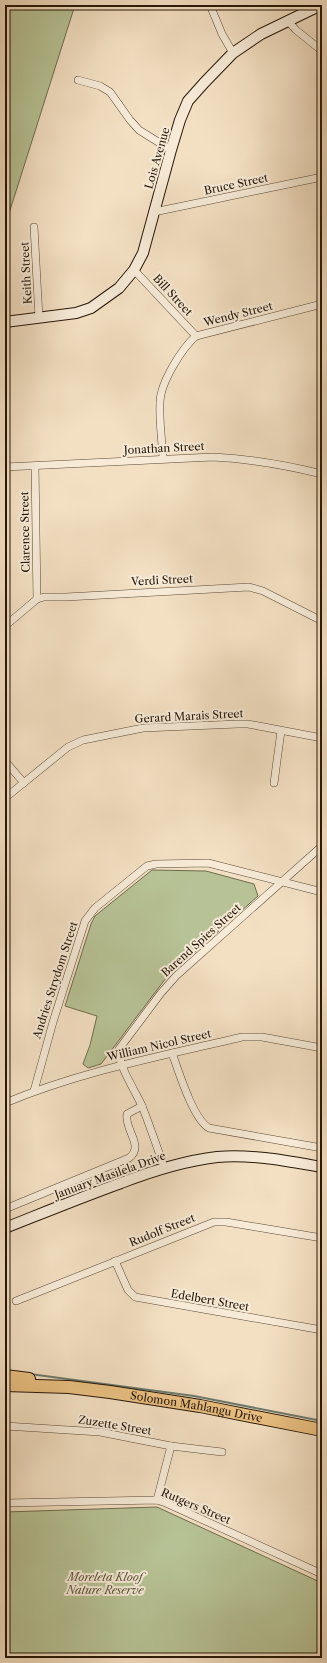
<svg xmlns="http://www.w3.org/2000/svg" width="327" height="1663" font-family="'Libre Caslon Text',serif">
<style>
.green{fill:#b7c396;stroke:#6e6c4e}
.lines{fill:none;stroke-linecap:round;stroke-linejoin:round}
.stream{stroke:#6c7a6d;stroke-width:2}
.street-casing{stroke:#594836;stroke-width:8}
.secondary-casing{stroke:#261607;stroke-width:12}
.primary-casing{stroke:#261607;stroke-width:14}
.street{stroke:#f7ebd8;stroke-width:7}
.secondary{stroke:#f7ebd8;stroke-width:10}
.primary{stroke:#eac082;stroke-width:12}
.labels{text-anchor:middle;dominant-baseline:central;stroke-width:4;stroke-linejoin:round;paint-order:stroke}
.street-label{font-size:11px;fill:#261607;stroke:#f7ebd8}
.park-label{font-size:11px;font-style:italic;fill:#595339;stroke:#f7ebd8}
</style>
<rect width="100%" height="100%" fill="#f3e0c3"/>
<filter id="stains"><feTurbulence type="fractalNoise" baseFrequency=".005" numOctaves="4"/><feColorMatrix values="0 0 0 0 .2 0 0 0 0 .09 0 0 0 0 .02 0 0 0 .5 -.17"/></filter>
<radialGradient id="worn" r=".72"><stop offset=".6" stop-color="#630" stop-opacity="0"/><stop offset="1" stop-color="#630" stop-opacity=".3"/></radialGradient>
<g class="green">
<polygon points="5,5 75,5 5,226"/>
<polygon points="152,870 206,871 254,884 258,896 166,978 101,1064 88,1068 83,1064 90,1045 97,1016 65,1006 91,924 95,916"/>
<polygon points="157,1507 322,1583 322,1658 5,1658 5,1512"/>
</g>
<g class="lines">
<polyline class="stream" points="30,1374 194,1396 322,1421"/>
<defs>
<g id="street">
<polyline points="210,5 222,34 233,53"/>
<polyline points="288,21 296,30 322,51"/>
<polyline points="78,80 100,86 110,92 130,120 139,130 171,150"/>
<polyline points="154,212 322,177"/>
<polyline points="34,227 39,318"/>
<polyline points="134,270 196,336"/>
<path d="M163,458C162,440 159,421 160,403C160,383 182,348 196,336L322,304"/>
<polyline points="35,466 37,599"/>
<path d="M5,467L213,457C250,459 286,465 322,474"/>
<polyline points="5,626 37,599 44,597 66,597 249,587 263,591 322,621"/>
<polyline points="5,761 24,783"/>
<polyline points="274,783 281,731"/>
<polyline points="5,798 68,747 83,740 143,728 238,724 248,724 322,738"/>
<path d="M172,1053C179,1072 193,1119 209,1128L322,1148"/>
<polyline points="34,1091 53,1022 85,921 95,908 142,870 147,866 156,864 208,863 322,892"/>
<path d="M5,1103C81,1071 162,1056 242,1037H262L322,1048"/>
<path d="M164,1167C157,1147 150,1126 142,1106C136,1092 117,1064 119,1049L161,993L176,976L322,846"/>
<path d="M5,1209L129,1158C145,1146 124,1130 127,1114L142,1106"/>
<polyline points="115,1261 128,1290 135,1297 322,1330"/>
<polyline points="16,1301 214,1222 226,1222 322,1238"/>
<polyline points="5,1426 100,1432 171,1446 222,1452"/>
<polyline points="157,1500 171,1446"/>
<polyline points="5,1503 157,1500 166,1503 322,1574"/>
</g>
<g id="secondary">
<polyline points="5,322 76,313 91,308 119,288 134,270 143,253 171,150 180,120 188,101 204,83 233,53 261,34 321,5"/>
<path d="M5,1228C43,1213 82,1197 121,1183C152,1171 183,1161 217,1157C252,1154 287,1161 322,1167"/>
</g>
<g id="primary">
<polyline points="5,1376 29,1379"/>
<path id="s1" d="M5,1385L69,1387L110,1392L200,1406L322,1430"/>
</g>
</defs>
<use href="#street" class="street-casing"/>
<use href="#secondary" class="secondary-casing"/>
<use href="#primary" class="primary-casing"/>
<use href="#street" class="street"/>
<use href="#secondary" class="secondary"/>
<use href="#primary" class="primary"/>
</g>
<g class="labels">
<g class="street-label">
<text transform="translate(157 158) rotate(-74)">Lois Avenue</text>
<text transform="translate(236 184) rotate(-12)">Bruce Street</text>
<text transform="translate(26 273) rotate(-93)">Keith Street</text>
<text transform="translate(173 295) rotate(47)">Bill Street</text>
<text transform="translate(238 314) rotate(-14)">Wendy Street</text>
<text transform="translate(164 448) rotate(-3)">Jonathan Street</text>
<text transform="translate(25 532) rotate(-91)">Clarence Street</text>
<text transform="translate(162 580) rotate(-3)">Verdi Street</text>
<text transform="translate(189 716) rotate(-3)">Gerard Marais Street</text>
<text transform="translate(201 940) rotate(-42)">Barend Spies Street</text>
<text transform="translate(55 980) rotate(-72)">Andries Strydom Street</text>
<text transform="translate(159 1045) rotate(-13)">William Nicol Street</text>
<text transform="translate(110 1175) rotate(-20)">January Masilela Drive</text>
<text transform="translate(162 1230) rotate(-22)">Rudolf Street</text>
<text transform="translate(210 1300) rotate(10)">Edelbert Street</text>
<text stroke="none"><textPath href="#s1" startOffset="193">Solomon Mahlangu Drive</textPath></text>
<text transform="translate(115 1425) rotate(9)">Zuzette Street</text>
<text transform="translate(196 1506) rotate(23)">Rutgers Street</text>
</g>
<g class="park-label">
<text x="105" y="1577">Moreleta Kloof<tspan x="105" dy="13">Nature Reserve</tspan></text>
</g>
</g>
<rect width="327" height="1663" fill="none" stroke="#f3e0c3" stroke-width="20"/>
<rect x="6" y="6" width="315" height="1651" fill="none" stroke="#261607" stroke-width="2"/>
<rect x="10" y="10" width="307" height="1643" fill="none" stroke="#261607"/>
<rect width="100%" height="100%" filter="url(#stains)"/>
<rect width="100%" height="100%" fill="url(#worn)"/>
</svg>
